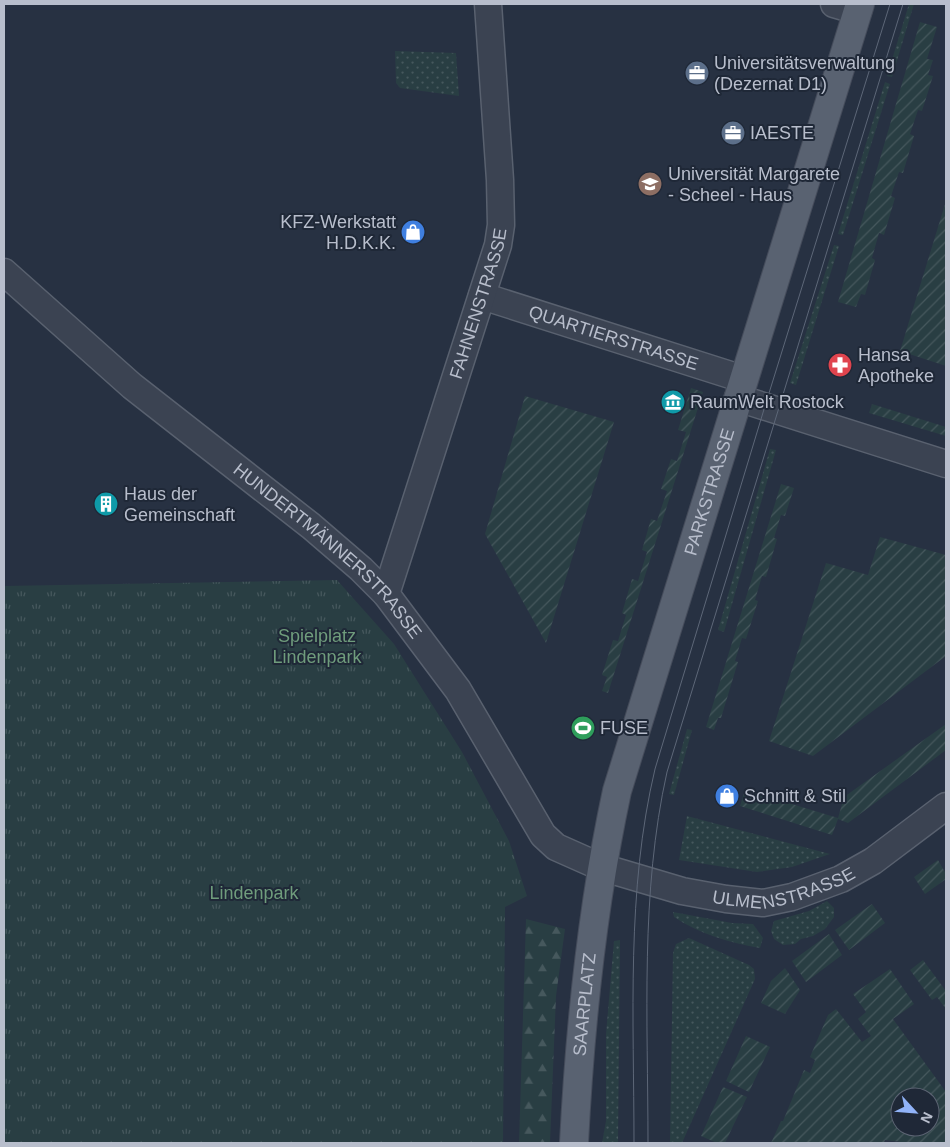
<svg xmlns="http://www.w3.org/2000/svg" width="950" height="1147" font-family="Helvetica,sans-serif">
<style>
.grass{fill:url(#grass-dots)}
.forest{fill:url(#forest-firs)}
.park{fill:url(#park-tufts)}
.garden{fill:url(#garden-furrows);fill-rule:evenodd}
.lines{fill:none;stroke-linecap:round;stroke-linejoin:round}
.minor-casing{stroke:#59616f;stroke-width:29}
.major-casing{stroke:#454c5b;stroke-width:30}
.minor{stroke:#3b4352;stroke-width:26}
.major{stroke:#596271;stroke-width:28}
.tram{stroke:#5d6778;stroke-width:1}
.labels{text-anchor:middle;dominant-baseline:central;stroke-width:4;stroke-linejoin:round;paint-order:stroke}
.poi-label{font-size:18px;fill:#b8becc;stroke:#1f2837;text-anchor:start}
.street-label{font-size:18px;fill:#b8becc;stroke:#1f2837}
.park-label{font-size:18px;fill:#6f9c7c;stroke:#1f2837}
</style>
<defs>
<pattern id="grass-dots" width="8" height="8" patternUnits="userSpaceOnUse" patternTransform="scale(1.25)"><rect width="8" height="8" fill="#293e43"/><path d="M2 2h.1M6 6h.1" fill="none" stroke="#46585d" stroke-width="1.8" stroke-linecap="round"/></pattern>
<pattern id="forest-firs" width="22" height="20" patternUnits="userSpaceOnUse" patternTransform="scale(1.25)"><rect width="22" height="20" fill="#293e43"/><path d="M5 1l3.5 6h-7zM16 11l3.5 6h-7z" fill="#46585d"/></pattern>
<pattern id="park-tufts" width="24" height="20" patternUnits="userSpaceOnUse" patternTransform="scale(1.25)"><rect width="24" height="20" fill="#293e43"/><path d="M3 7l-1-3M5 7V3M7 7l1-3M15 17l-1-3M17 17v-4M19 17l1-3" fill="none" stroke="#46585d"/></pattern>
<pattern id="garden-furrows" width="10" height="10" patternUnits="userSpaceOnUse" patternTransform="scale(1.25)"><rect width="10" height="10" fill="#293e43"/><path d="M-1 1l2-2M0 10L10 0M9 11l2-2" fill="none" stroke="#46585d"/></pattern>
</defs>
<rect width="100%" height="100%" fill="#273142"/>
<g class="grass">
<polygon points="909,4 914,4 892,77 887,76"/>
<polygon points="395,51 456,53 459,96 400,88 396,83"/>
<polygon points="885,82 890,84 843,235 838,234"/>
<polygon points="834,245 839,246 796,385 790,383"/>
<polygon points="770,449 776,450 724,632 718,630"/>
<polygon points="687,729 692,730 674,795 669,794"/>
<polygon points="687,816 830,854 792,867 757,872 679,860"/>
<polygon points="827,901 834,908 834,917 825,929 813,936 801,939 795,944 783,945 774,939 771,931 774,921 809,911"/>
<path d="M673,912L732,923L753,924L763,938L760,948C731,943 699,934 674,917Z"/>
<polygon points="689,938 749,965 754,969 755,979 682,1143 670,1143 673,953 676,944"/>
<polygon points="620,940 618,1143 602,1143 606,1121 606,1034 614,941"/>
</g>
<polygon class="forest" points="526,919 565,929 556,996 550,1143 519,1143"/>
<polygon class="park" points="337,580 394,644 462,752 509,841 527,896 505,907 503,1143 4,1143 4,586"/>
<g class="garden">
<polygon points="920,22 937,27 927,59 933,60 928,75 933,76 922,111 918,110 910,134 914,136 903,173 899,172 891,196 895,198 884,235 879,233 872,258 875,260 865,295 861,294 856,307 838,302"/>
<polygon points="946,201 946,366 900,351"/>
<polygon points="691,388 703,392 608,693 602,691 607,677 602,675 613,640 618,641 626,615 622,613 632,579 638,581 647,552 642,550 651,519 657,521 667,491 661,489 671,459 677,461 686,432 678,430"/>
<polygon points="525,396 614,422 546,643 485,534"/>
<polygon points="872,404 946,427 946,436 869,413"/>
<polygon points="781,484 794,488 785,516 781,515 774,538 777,539 766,577 762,576 755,600 758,601 746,639 742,638 735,661 738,662 721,718 718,718 714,730 706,727"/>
<polygon points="880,537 946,555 946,656 813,756 769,741 826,563 868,575"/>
<polygon points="946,724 946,750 848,823 838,819 832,835 740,806 745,790 838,818 844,797"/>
<polygon points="938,860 946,874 946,879 925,894 914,877"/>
<polygon points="872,904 885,923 849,950 835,930"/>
<polygon points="829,934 842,955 806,982 792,961"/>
<polygon points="923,960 946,991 946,1009 937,997 932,1000 910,970"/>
<polygon points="785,968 800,990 785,1014 761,1003 771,981"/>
<path d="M890,969L914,1004L893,1019L946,1092V1143H909L885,1140L884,1143H771L781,1121H783L804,1070L810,1073L815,1060L810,1057L828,1015L836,1009L862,1042L871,1036L858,1019L866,1012L853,994ZM900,1097H930V1127H900Z"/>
<polygon points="746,1036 770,1047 749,1092 726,1081"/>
<polygon points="723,1087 747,1097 725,1143 717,1143 701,1136"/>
</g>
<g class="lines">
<defs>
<g id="minor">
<polyline points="834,4 858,11"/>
<path id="s1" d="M4,272L132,386L311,526L361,569L386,594L458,690L543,835L556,847L601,867L682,891L726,899L763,903L792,897L841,879L873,861L946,806"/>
<path id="s2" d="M482,296L743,379"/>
<polyline points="738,398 946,464"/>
<path id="s3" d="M386,594L498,245L501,225L500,180L488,4"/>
</g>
<g id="major">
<path id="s4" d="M574,1143C580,1025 592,907 617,791L860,4"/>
</g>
</defs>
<use href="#minor" class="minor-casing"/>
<use href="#major" class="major-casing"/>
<use href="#minor" class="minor"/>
<use href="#major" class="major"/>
<g class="tram">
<path d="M634,1143C634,1019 626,891 655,769L765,406L890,4"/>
<path d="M648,1143C648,1020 640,893 667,772L903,4"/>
</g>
</g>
<defs>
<symbol id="office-disc" viewBox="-11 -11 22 22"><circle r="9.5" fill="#5c6f8a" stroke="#1f2837"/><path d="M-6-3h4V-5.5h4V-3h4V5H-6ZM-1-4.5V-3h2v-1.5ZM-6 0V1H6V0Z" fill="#fff"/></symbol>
<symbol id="university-disc" viewBox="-11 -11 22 22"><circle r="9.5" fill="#8d6e63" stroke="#1f2837"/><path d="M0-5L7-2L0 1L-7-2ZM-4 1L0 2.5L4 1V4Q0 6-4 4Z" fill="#fff"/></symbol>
<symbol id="shop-disc" viewBox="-11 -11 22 22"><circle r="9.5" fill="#3f7fe0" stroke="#1f2837"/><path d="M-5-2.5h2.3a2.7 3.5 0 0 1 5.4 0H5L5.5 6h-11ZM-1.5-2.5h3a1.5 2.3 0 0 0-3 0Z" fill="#fff"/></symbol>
<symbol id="pharmacy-disc" viewBox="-11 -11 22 22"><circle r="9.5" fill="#e0444e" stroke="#1f2837"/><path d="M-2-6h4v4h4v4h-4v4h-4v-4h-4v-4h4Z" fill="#fff"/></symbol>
<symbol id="museum-disc" viewBox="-11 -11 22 22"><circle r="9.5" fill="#0f9aa8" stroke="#1f2837"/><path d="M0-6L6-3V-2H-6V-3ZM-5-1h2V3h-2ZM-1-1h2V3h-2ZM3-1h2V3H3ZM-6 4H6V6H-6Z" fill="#fff"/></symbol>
<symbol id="building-disc" viewBox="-11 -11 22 22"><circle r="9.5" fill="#0f9aa8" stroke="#1f2837"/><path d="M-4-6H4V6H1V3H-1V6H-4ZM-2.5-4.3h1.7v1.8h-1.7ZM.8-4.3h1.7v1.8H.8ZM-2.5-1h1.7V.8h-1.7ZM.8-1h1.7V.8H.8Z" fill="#fff"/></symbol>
<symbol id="stadium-disc" viewBox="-11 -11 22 22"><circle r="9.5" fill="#2e9e5b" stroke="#1f2837"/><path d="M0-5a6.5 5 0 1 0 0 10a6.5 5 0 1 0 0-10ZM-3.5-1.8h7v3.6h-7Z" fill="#fff"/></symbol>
</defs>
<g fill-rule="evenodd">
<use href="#office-disc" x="683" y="59" width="28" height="28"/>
<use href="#office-disc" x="719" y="119" width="28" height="28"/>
<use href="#university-disc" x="636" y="170" width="28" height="28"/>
<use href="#shop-disc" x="399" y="218" width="28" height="28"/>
<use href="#pharmacy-disc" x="826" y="351" width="28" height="28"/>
<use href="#museum-disc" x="659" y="388" width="28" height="28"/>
<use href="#building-disc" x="92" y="490" width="28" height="28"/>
<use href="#stadium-disc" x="569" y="714" width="28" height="28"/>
<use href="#shop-disc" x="713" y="782" width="28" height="28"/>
</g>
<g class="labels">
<g class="poi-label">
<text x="714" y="63">Universitätsverwaltung<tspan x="714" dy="21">(Dezernat D1)</tspan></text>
<text x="750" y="133">IAESTE</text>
<text x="668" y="174">Universität Margarete<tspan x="668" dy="21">- Scheel - Haus</tspan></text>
<text x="396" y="222" text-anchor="end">KFZ-Werkstatt<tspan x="396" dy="21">H.D.K.K.</tspan></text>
<text x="858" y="355">Hansa<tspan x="858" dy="21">Apotheke</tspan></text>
<text x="690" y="402">RaumWelt Rostock</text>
<text x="124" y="494">Haus der<tspan x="124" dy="21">Gemeinschaft</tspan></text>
<text x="600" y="728">FUSE</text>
<text x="744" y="796">Schnitt &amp; Stil</text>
</g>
<g class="street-label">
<text stroke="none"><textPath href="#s3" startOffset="305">FAHNENSTRASSE</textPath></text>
<text stroke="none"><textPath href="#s2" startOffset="138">QUARTIERSTRASSE</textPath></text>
<text stroke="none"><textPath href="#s4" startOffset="668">PARKSTRASSE</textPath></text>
<text stroke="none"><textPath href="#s1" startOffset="428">HUNDERTMÄNNERSTRASSE</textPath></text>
<text stroke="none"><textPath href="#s1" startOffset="1044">ULMENSTRASSE</textPath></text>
<text stroke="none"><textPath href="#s4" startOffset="139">SAARPLATZ</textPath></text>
</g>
<g class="park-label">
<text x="317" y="636">Spielplatz<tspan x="317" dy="21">Lindenpark</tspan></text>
<text x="254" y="893">Lindenpark</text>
</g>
</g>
<rect width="950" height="1147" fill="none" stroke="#b8becc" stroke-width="10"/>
<g transform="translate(915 1112) rotate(116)"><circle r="24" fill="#1f2837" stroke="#5c6473"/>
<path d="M0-4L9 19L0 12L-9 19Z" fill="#91b3f8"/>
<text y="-8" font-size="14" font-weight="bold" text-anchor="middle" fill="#b8becc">N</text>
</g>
</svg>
